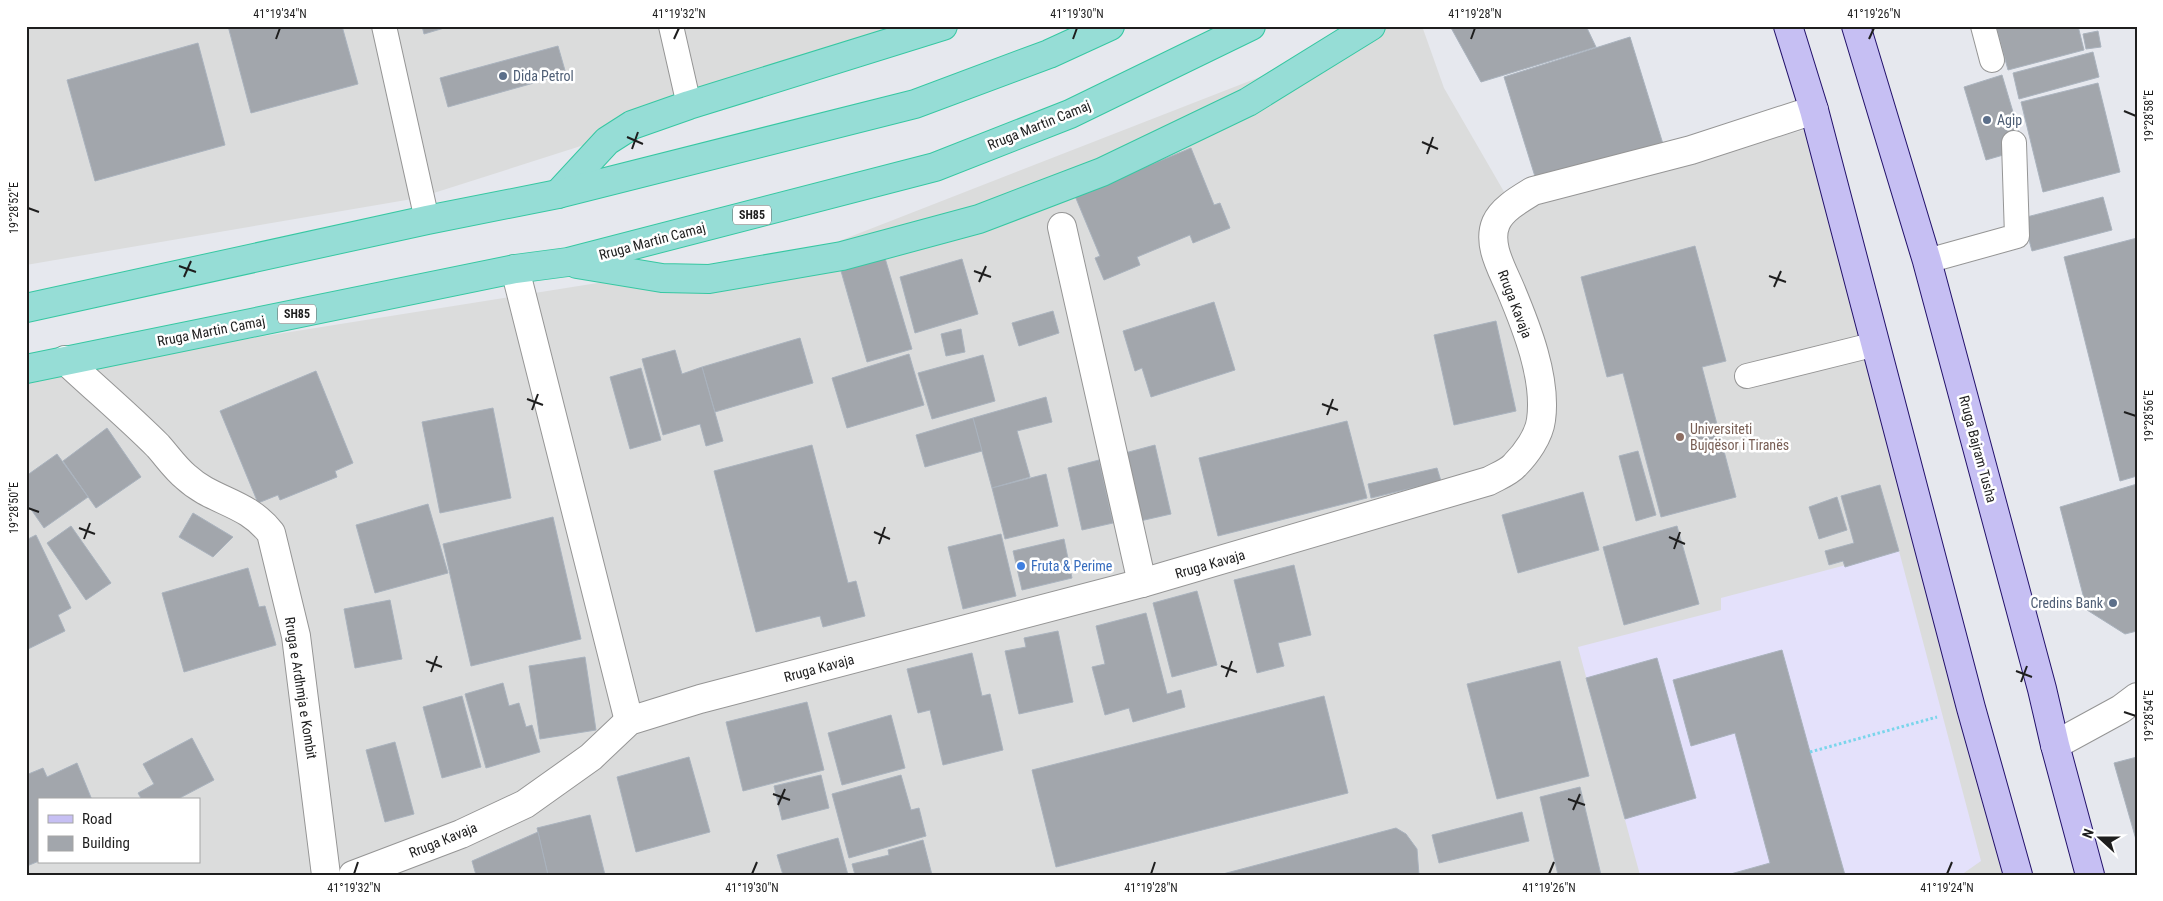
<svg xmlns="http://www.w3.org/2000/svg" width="2163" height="901" font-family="'Roboto Condensed',sans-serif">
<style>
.residential{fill:#dbdcdc;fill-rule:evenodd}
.education{fill:#e4e1fb}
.building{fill:#a2a6ac;stroke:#aab3be}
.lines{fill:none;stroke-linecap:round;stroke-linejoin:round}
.lane-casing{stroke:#959595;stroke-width:26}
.street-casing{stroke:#959595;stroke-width:30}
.secondary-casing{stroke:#22116a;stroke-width:30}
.highway-casing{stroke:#37c7a2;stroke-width:30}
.path{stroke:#7ad5eb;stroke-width:3;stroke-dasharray:2.5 2.5;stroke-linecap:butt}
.lane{stroke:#fff;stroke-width:24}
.street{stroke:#fff;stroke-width:28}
.secondary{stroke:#c6bff3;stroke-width:28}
.highway{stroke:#96ddd6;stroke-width:28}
.ticks{fill:none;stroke:#1e1e1e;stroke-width:2}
.service-dot{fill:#5c6f8a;stroke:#fff;stroke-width:2}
.education-dot{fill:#8d6e63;stroke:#fff;stroke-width:2}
.shop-dot{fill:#3f7fe0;stroke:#fff;stroke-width:2}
.labels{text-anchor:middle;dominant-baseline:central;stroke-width:5;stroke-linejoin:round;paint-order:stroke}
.shield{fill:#fff;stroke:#626262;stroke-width:1}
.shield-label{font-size:12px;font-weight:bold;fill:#1e1e1e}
.service-label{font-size:14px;fill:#4e5e75;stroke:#fff;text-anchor:start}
.street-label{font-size:14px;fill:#1e1e1e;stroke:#fff}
.education-label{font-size:14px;fill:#785e54;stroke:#fff;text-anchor:start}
.shop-label{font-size:14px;fill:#366cbe;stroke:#fff;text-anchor:start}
.neatline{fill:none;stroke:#1e1e1e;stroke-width:2}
.ticks-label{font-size:12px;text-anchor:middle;fill:#1e1e1e}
</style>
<rect width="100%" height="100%" fill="#e6e8ee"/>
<g class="residential">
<polygon points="26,26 957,26 418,198 26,265"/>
<path d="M1343,26H1422L1444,88L1514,209L1811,128L2007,875H26V374L824,247L1265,75ZM39,800H199V862H39Z"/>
</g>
<polygon class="education" points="1899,551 1981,861 1961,875 1640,875 1578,647 1721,610 1721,598"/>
<g class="building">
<polygon points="228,26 342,26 358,84 251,113"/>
<polygon points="422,26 451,26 424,34"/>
<polygon points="1450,26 1586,26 1596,47 1481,82"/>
<polygon points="1996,26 2078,26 2084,50 2008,70"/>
<polygon points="2098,31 2101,47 2086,49 2083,34"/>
<polygon points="1630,37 1663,144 1537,183 1504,77"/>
<polygon points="198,43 225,145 95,181 67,80"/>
<polygon points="558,46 566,74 448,107 440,78"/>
<polygon points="2093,52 2099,77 2019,99 2013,73"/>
<polygon points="2002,75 2024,149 1986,160 1964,87"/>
<polygon points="2098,83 2120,172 2043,192 2021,102"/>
<polygon points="1191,148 1214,205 1220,203 1230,228 1193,243 1190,235 1137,257 1140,265 1104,280 1095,258 1100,256 1075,196"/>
<polygon points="2103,197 2112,230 2032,251 2023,218"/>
<polygon points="2137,238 2137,476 2120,481 2064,257"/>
<polygon points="1695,246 1726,361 1702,367 1736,497 1661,517 1623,373 1607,377 1581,277"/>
<polygon points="885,258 912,349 867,362 841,271"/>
<polygon points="962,259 978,314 915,333 900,277"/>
<polygon points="1214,302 1235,370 1151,397 1142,368 1135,371 1123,331"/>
<polygon points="1053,311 1059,333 1019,346 1012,323"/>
<polygon points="1496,321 1516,411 1454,425 1434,335"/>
<polygon points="961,329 965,352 946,356 941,334"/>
<polygon points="800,338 813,383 715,412 702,367"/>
<polygon points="675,350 682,374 702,367 723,441 706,446 700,424 663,435 642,359"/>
<polygon points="909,354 924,405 847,428 832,378"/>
<polygon points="983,355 995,401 932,419 918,373"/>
<polygon points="641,368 661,440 630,449 610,377"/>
<polygon points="316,371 353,463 335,471 337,477 280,500 278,495 258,503 220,411"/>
<polygon points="1046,397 1052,422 1017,431 1030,477 992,488 973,418"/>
<polygon points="493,408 511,498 440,513 422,422"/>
<polygon points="973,418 982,451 925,467 916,435"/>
<polygon points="1347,421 1367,498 1218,536 1199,458"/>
<polygon points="107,428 141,477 96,508 63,461"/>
<polygon points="812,445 848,583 856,581 865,616 823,627 820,616 756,632 714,471"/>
<polygon points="1155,445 1171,514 1140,521 1125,453"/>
<polygon points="1638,451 1656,515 1636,521 1619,456"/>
<polygon points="57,454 88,497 44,528 26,502 26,476"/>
<polygon points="1099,460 1113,523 1082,530 1068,468"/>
<polygon points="1437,468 1441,481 1371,498 1368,484"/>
<polygon points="1046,474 1058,526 1005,539 992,488"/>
<polygon points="2137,484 2137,631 2125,634 2087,610 2060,507"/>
<polygon points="1880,485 1899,551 1845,567 1843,561 1829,565 1825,551 1854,543 1841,496"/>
<polygon points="1583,492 1599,550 1518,573 1502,515"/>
<polygon points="1837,497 1847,530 1819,539 1809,507"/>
<polygon points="428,504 448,573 375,593 356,525"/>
<polygon points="193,513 233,537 213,557 179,537"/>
<polygon points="553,517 581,639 471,666 443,544"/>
<polygon points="71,526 111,583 86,600 47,543"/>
<polygon points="1677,526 1699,604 1624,625 1603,547"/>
<polygon points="1001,534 1016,596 963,609 948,547"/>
<polygon points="36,535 71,608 58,615 65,631 26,650 26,540"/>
<polygon points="1064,539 1072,578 1022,590 1013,551"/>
<polygon points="1294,565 1311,635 1278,643 1284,666 1257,673 1234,580"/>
<polygon points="248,568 259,607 265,606 276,645 184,672 162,593"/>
<polygon points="1197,591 1217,665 1172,677 1153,603"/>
<polygon points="390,600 402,659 355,668 344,609"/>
<polygon points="1146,613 1167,694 1181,690 1185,707 1133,722 1129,708 1105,715 1092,667 1105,664 1096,626"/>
<polygon points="1058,631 1073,702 1019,714 1005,651 1026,647 1024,638"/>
<polygon points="1782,650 1810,752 1845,875 1727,875 1770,863 1735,733 1691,746 1673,680"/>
<polygon points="972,653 982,696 990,694 1003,750 943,765 930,710 918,713 907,669"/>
<polygon points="585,657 596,730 540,739 529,666"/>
<polygon points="1657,658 1696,798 1625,819 1586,678"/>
<polygon points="1560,661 1589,776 1497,799 1467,684"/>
<polygon points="503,683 509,706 519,703 526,727 532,725 540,752 486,768 465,694"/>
<polygon points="462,696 481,767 442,778 423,707"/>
<polygon points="1324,696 1348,793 1056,867 1032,770"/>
<polygon points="807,702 824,770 743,791 726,722"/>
<polygon points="891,715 905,768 842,785 828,733"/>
<polygon points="192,738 214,780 176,800 142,800 138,793 154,784 143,764"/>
<polygon points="395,742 414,814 385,822 366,750"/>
<polygon points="689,757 710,832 636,852 617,777"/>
<polygon points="2137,757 2137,843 2114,763"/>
<polygon points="77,763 92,800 39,800 39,861 27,866 26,775 43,768 47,777"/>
<polygon points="821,775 829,808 782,820 774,786"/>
<polygon points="901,775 911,810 919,808 926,836 849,858 832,794"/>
<polygon points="1580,787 1601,875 1558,875 1540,797"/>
<polygon points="1522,812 1529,841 1439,863 1432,835"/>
<polygon points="590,815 605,875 548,875 537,828"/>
<polygon points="1396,828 1406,834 1417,849 1419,875 1219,875"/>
<polygon points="538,832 548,875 476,875 472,861"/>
<polygon points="838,838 848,875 783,875 777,855"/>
<polygon points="923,840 932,875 855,875 852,864 889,855 888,850"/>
</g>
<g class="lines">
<defs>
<g id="lane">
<polyline points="384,26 427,220"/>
<polyline points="671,26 689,105"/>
<polyline points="1983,26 1992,60"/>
<polyline points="1927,261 2017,236 2014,143"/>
<polyline points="1747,376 1876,344"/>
</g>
<g id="street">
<polyline points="1062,227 1142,583"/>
<polyline points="515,269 629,721"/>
<path d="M65,360C96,389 128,416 158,446C167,456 175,468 186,477C213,502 246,501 271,533L296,636L326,875"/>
<polyline points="2055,745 2121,709 2137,697"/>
<path d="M353,875L461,834L525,804L591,757L629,721L700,699L1142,583L1489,481C1498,476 1509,472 1515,465C1526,454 1539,436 1541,420C1547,378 1526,326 1510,288C1502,269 1487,244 1496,223C1502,209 1520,199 1533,191L1691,150L1814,110"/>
</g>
<g id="secondary">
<polyline points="1788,26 1814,110 1971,708 2018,875"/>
<polyline points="1856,26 1927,261 2042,689 2055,745 2090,875"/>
</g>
<g id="highway">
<polyline points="558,194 607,141 632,125 689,105 943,26"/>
<polyline points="577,264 662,278 709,279 842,256 979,219 1102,172 1248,102 1371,26"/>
<polyline points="26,308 427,220 558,194 915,104 1049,54 1110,26"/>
<polyline points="26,369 515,269 568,262 935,167 1070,114 1251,26"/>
</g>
</defs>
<use href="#lane" class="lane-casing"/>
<use href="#street" class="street-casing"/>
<use href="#secondary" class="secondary-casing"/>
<use href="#highway" class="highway-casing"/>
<polyline class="path" points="1810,752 1937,717"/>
<use href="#lane" class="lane"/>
<use href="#street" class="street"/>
<use href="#secondary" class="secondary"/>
<use href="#highway" class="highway"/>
</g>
<path class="ticks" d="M276,39L280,28M674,39L679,28M1073,39L1077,28M1471,39L1475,28M1869,39L1874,28M2124,111L2136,116M627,137L643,144M1422,142L1438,149M632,149L638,132M1427,154L1433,137M28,208L39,212M179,266L196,272M974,271L991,277M1769,276L1786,282M184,277L191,261M979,282L986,266M1774,287L1781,271M527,399L543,405M1322,404L1338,410M532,410L538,394M2124,412L2136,416M1327,415L1333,399M28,508L39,512M79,528L95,534M874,532L890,539M1669,537L1685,544M84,539L90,523M879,544L885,527M1674,549L1680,532M426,661L442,667M1221,666L1237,672M2016,671L2032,677M431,672L437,656M1226,677L1232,661M2021,682L2027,666M2124,712L2136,716M773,794L790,800M1568,799L1585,805M778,805L785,789M1573,810L1580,794M354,874L358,862M752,874L757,862M1151,874L1155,862M1549,874L1554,862M1947,874L1952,862"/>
<g class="service-dot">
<circle cx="503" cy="76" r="5"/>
<circle cx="1987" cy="120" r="5"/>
<circle cx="2113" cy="603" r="5"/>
</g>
<circle class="education-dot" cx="1680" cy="437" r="5"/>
<circle class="shop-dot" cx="1021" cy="566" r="5"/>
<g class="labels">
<g class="shield">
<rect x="733" y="205.5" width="38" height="19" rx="4"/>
<rect x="278" y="304.5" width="38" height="19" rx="4"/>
</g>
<g class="shield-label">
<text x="752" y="215">SH85</text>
<text x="297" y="314">SH85</text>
</g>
<g class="service-label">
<text x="513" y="76">Dida Petrol</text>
<text x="1997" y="120">Agip</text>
<text x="2103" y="603" text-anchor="end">Credins Bank</text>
</g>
<g class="street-label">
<text transform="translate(1039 125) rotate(-22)">Rruga Martin Camaj</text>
<text transform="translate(652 241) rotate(-15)">Rruga Martin Camaj</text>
<text transform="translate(1515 304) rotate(69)">Rruga Kavaja</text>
<text transform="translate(211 331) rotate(-11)">Rruga Martin Camaj</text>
<text transform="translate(1978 449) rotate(75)">Rruga Bajram Tusha</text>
<text transform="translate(1210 564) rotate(-16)">Rruga Kavaja</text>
<text transform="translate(819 668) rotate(-15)">Rruga Kavaja</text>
<text transform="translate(301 688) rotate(81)">Rruga e Ardhmja e Kombit</text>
<text transform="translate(443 840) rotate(-22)">Rruga Kavaja</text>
</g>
<g class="education-label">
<text x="1690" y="429">Universiteti<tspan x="1690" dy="16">Bujqësor i Tiranës</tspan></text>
</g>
<g class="shop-label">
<text x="1031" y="566">Fruta &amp; Perime</text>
</g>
</g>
<rect width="2163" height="901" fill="none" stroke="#ffffff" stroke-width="55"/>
<rect x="38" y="798" width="162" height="65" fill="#ffffff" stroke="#a5a5a5"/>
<rect x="48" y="815" width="25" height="8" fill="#c6bff3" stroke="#a5a5a5"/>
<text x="82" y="824" font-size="15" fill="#1e1e1e">Road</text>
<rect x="48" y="836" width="25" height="15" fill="#a2a6ac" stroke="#a5a5a5"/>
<text x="82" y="848" font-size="15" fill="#1e1e1e">Building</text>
<g transform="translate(2100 838) rotate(291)" stroke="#ffffff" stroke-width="4" paint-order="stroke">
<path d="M0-4L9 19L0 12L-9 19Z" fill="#1e1e1e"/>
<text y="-8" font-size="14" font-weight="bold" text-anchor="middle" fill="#1e1e1e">N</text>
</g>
<rect x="28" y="28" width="2108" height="846" class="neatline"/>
<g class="ticks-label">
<text x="280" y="18">41°19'34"N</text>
<text x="679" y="18">41°19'32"N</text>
<text x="1077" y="18">41°19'30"N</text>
<text x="1475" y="18">41°19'28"N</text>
<text x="1874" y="18">41°19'26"N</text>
<text transform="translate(2149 116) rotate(-90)" y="4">19°28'58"E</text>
<text transform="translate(14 208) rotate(-90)" y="4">19°28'52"E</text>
<text transform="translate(2149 416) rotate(-90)" y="4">19°28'56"E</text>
<text transform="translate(14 508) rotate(-90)" y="4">19°28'50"E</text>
<text transform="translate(2149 716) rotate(-90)" y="4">19°28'54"E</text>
<text x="354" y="892">41°19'32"N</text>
<text x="752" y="892">41°19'30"N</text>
<text x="1151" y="892">41°19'28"N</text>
<text x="1549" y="892">41°19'26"N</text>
<text x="1947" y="892">41°19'24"N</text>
</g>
</svg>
